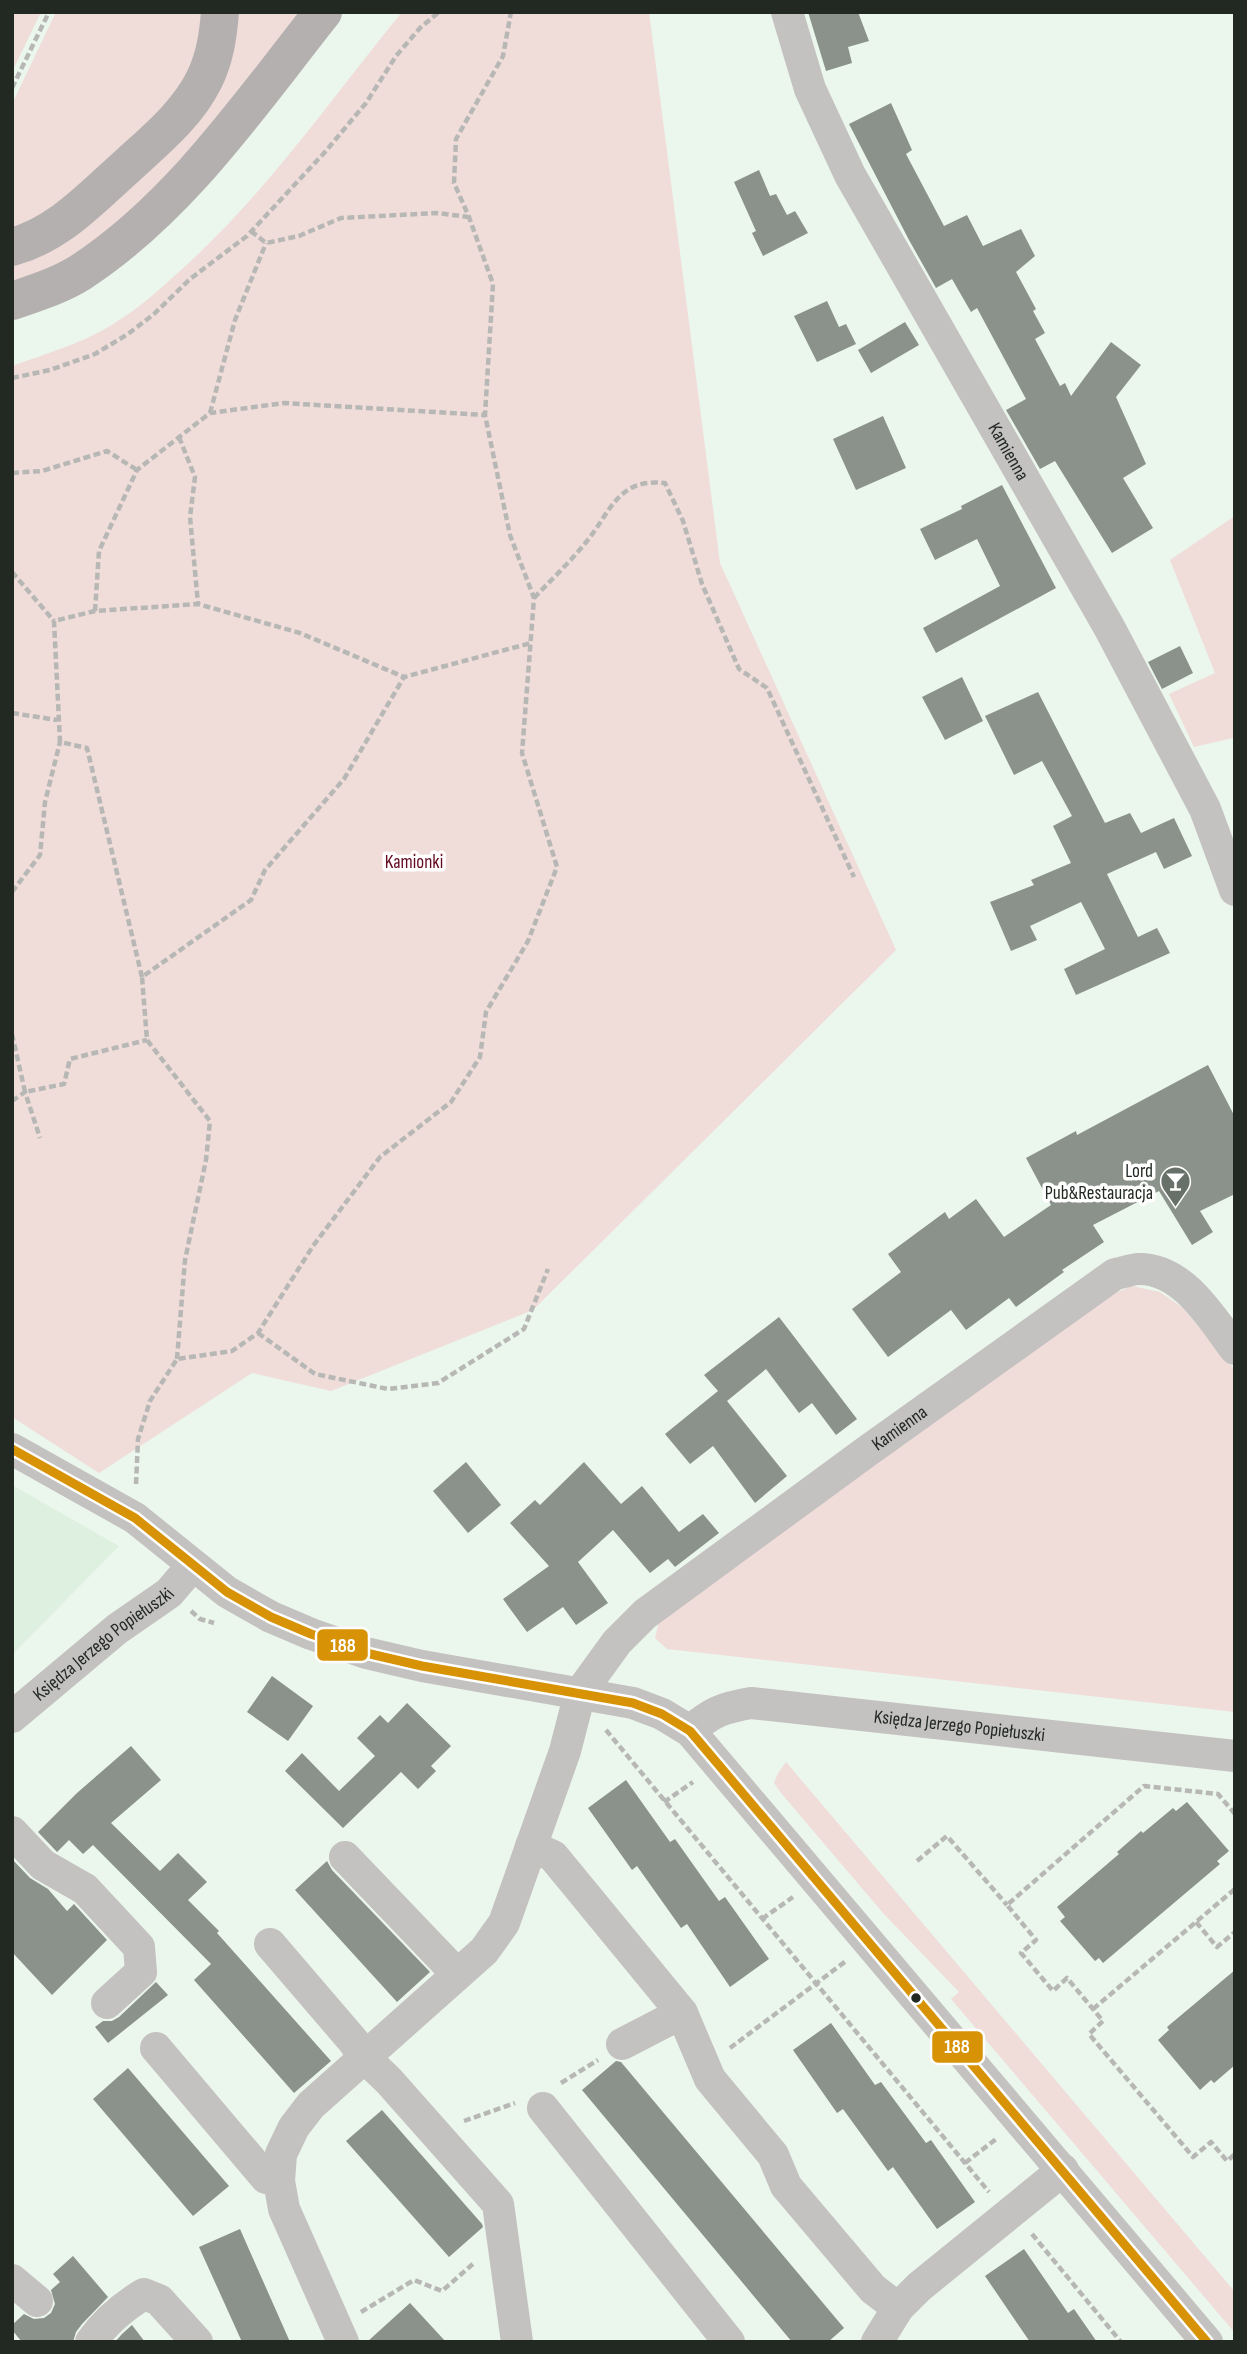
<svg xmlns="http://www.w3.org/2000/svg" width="1247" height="2354" font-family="'Sofia Sans Condensed',sans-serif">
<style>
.built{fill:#def1e0}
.green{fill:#f0ddd9}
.building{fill:#8a928b}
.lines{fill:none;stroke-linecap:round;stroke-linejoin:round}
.path{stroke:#b7b8b5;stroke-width:4.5;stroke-dasharray:7 3.5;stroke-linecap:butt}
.minor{stroke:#c4c1c1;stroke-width:32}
.major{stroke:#b4b0b0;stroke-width:38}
.bus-1-casing{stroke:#fff;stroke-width:14}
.bus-1{stroke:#d79305;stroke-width:9}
.bus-dot{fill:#222923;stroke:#fff;stroke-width:2.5}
.labels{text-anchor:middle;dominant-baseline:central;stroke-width:7;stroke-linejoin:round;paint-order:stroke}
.street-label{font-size:19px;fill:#222923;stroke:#fff}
.park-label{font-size:19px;fill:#62091f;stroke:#fff}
.poi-label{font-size:19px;fill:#222923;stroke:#fff;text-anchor:end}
.line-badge{stroke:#fff;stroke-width:2.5}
.badge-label{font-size:19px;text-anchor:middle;font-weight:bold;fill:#fff}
</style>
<rect width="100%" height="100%" fill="#ebf6ec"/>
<polygon class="built" points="12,1485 119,1546 12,1655"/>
<g class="green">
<polygon points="12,12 41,12 12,72"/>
<polygon points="56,12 204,12 192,68 171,102 54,209 12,231 12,104"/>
<path d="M236,12H303C230,102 155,210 52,268C40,274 25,279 12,284V264L71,238Z"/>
<path d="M402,12H649L720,563L896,950L533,1310L331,1391L252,1373L99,1473L12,1417V366C45,354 80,344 110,326C136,311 159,290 181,270C266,194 330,100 402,12Z"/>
<polygon points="1235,516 1235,741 1233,738 1194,747 1169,694 1215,673 1170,560"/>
<polygon points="1132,1286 1160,1292 1183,1308 1235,1370 1235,1712 667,1649 655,1638 659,1621 1106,1297"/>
<polygon points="786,1762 1235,2292 1235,2333 951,1999 959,1992 883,1913 781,1793 774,1783 778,1773"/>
</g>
<g class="building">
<polygon points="808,12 858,12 869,41 848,47 852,63 826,71"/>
<polygon points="891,103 912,150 906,154 944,226 967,215 983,246 1021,229 1035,256 1016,272 1036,309 1033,311 1045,333 1035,339 1060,386 1065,383 1071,396 1111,342 1141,365 1116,397 1146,464 1123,478 1153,528 1112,553 1055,461 1040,469 1006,410 1026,399 977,308 971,312 952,279 936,288 909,240 849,124"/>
<polygon points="759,170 770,196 776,194 787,215 795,211 808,233 763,256 752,233 756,231 734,182"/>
<polygon points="827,301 839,327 846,324 856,344 817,362 794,316"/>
<polygon points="905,322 919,345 871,373 858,350"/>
<polygon points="883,416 906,468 856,490 833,439"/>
<polygon points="1002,485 1056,588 936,653 923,628 1000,586 977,539 935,560 920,529 962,509 961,506"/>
<polygon points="1180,646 1193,673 1162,689 1148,662"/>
<polygon points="962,677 983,721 945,740 922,697"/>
<polygon points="1038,692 1105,823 1130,813 1141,833 1174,818 1192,856 1164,869 1156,852 1107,874 1138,937 1157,928 1170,953 1076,995 1064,969 1105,949 1081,902 1030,926 1037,940 1011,951 990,902 1034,885 1031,880 1071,863 1053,826 1072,816 1042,761 1014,775 985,716"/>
<polygon points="1208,1065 1235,1117 1235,1194 1200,1211 1213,1232 1192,1245 1159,1191 1093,1225 1104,1242 1062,1270 1064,1272 1016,1307 1009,1298 966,1330 951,1310 888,1357 852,1309 901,1272 888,1254 945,1212 949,1219 976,1199 1004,1237 1051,1205 1026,1158 1076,1131 1077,1135"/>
<polygon points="779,1317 857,1419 836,1435 812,1403 799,1413 766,1369 727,1401 787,1476 755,1503 713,1446 690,1464 665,1434 718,1391 704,1375"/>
<polygon points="466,1462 501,1505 468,1533 433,1491"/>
<polygon points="584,1462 621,1504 642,1486 679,1532 703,1514 719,1533 675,1567 668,1559 650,1573 613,1530 578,1562 608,1603 576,1625 563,1607 527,1632 503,1599 549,1566 510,1523 535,1500 540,1505"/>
<polygon points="272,1676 313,1706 288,1741 247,1712"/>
<polygon points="407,1703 451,1746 431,1766 436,1771 418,1789 401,1772 343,1828 285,1771 302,1753 339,1791 375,1756 357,1738 380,1715 388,1723"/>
<polygon points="131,1746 161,1780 111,1823 160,1871 178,1853 207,1882 188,1900 219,1931 217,1933 331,2061 294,2093 194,1980 211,1964 93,1845 83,1854 69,1840 57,1852 38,1832 77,1793"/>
<polygon points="626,1780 670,1842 675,1839 719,1901 725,1897 769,1959 730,1987 687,1924 681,1928 637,1866 632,1870 588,1808"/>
<polygon points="1187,1802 1229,1851 1217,1861 1220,1864 1103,1963 1099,1958 1095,1961 1060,1921 1065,1917 1057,1907 1119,1854 1117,1852 1141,1831 1143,1833 1173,1808 1176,1811"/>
<polygon points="12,1859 30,1878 48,1889 67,1911 74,1904 107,1940 52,1995 12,1952"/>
<polygon points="327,1861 332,1870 430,1972 397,2002 295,1890"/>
<polygon points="1235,1970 1235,2065 1214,2083 1211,2080 1200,2090 1158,2040 1169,2030 1167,2027"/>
<polygon points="156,1982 168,1995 108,2043 95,2027 103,2021 112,2021 119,2017"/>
<polygon points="831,2023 875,2085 881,2082 926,2143 931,2140 975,2202 937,2229 893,2167 888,2171 843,2109 837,2113 793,2050"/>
<polygon points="616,2061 621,2062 844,2328 828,2342 792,2342 582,2090"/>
<polygon points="128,2068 229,2186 193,2216 93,2099"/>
<polygon points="382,2110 482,2224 483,2227 449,2257 346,2141"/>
<polygon points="240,2229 290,2342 242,2342 199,2247"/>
<polygon points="1024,2249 1068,2313 1074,2309 1097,2342 1030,2342 985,2276"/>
<polygon points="73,2256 108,2297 82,2324 76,2332 73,2342 22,2342 12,2330 12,2325 24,2314 34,2319 44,2318 51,2313 55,2304 51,2290 60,2282 53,2274"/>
<polygon points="410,2303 446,2342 367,2342"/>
<polygon points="132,2325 145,2342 115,2342 122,2334"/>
</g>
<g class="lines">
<g class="path">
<polyline points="12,88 49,12"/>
<polyline points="251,231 266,243 299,236 341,218 437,213 468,217"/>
<polyline points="12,378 50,370 95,354 128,334 154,314 190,279 247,236 325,152 366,103 396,56 420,28 439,12"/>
<polyline points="210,413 235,320 266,243"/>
<polyline points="179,437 195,477 190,517 198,604"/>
<polyline points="12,473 42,471 107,451 137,470"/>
<polyline points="12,572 54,621"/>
<path d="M534,598C552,579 571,561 587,541C611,511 618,478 665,483L683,521L702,584L739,669L767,688L854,877"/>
<polyline points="95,611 99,551 137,470 210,413 284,403 485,415"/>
<polyline points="12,713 57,720"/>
<polyline points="12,892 40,855 45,802 60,742"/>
<polyline points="142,977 87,748 60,742 54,621 95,611 198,604 300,633 404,677"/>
<polyline points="12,1034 25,1092 64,1084 70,1059 147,1040"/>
<polyline points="12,1101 25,1092 40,1138"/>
<polyline points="258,1333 315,1374 388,1389 438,1383 524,1329 548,1269"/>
<polyline points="177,1359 185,1260 206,1160 210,1121 147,1040 142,977 251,900 265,870 344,779 404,677 531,643"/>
<polyline points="136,1484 138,1439 150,1401 177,1359 232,1351 258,1333 313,1246 380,1157 451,1102 480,1057 486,1012 528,941 557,867 522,753 534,598 510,535 485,415 493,284 469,217 454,183 456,139 503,56 511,12"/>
<polyline points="191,1611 200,1619 214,1623"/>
<polyline points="606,1730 989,2192"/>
<polyline points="664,1802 693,1782"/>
<polyline points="1235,1814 1218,1794 1144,1786 1007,1905 1036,1940 1021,1953 1053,1991 1067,1978 1103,2021 1089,2034 1183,2145 1193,2157 1211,2142 1227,2161 1235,2154"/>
<polyline points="917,1861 947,1836 1007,1905"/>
<polyline points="762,1919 793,1897"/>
<polyline points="1196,1922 1217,1947 1235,1932"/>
<polyline points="1093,2009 1235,1889"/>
<polyline points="730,2048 846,1961"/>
<polyline points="561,2083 598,2060"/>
<polyline points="464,2121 515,2103"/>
<polyline points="965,2163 996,2139"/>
<polyline points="1032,2234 1121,2342"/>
<polyline points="361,2312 414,2280 442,2291 474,2263"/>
</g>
<g class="minor">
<path id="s1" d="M787,12L810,89L850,175L1109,627L1205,809L1235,890"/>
<polyline points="12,1449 135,1518 227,1592 271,1617 311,1634 366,1653 422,1666 633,1703 662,1714 690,1731 1207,2342"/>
<path id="s2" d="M12,1717L117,1629L169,1593L192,1566"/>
<path id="s3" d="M690,1731C712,1712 722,1708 751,1703L1235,1756"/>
<polyline points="12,1832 43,1865 85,1889 139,1947 141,1972 107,2003"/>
<polyline points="531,1846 553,1856 682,2013 710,2079 773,2155 786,2186 873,2289 898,2308"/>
<polyline points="345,1857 457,1974"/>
<polyline points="270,1944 354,2042 364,2057 389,2081 498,2204 517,2342"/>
<polyline points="622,2044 682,2013"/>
<polyline points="156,2048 266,2178 279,2181"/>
<polyline points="543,2108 729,2342"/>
<polyline points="12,2280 37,2301"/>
<path d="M91,2342C105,2322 124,2306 144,2294L159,2300L197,2342"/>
<path id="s4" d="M343,2342L284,2209L279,2181L281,2154L294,2127L311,2105L484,1951L504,1923L565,1751L580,1693L617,1642L645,1614L866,1452L1115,1274C1122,1273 1130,1270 1137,1269C1182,1267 1211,1317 1235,1349"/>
<polyline points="877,2342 898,2308 919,2287 1063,2170"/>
</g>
<g class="major">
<path d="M12,247C59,234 90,199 125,168C154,141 186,116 204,80C215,58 218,36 220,12"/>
<path d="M12,301C35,293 61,285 81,272C180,207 250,104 323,12"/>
</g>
<defs>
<polyline id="bus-1" points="12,1449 135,1518 227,1592 271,1617 311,1634 366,1653 422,1666 633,1703 662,1714 690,1731 1207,2342"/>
</defs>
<use href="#bus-1" class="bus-1-casing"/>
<use href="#bus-1" class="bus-1"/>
</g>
<defs>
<symbol id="bar-pin" viewBox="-11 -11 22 30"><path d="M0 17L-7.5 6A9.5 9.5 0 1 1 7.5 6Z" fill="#687169" stroke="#fff"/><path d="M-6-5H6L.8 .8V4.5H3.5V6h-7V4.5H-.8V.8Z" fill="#fff"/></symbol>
</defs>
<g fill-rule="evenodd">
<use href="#bar-pin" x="1158" y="1164" width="35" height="47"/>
</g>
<circle class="bus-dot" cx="916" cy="1998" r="6"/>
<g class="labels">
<g class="street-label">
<text stroke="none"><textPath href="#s1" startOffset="494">Kamienna</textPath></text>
<text stroke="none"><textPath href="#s4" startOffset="1185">Kamienna</textPath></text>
<text stroke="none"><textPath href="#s2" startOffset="117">Księdza Jerzego Popiełuszki</textPath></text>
<text stroke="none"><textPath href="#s3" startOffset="278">Księdza Jerzego Popiełuszki</textPath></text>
</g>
<g class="park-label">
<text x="414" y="862">Kamionki</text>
</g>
<g class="poi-label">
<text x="1153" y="1171">Lord<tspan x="1153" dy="22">Pub&amp;Restauracja</tspan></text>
</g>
</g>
<g class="line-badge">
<rect x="316" y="1628" width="53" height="34" rx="7" fill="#d79305"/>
<rect x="931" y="2030" width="53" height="34" rx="7" fill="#d79305"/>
</g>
<g class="badge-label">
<text x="343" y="1652">188</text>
<text x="957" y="2053">188</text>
</g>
<rect width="1247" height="2354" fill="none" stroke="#222923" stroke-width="28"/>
</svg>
